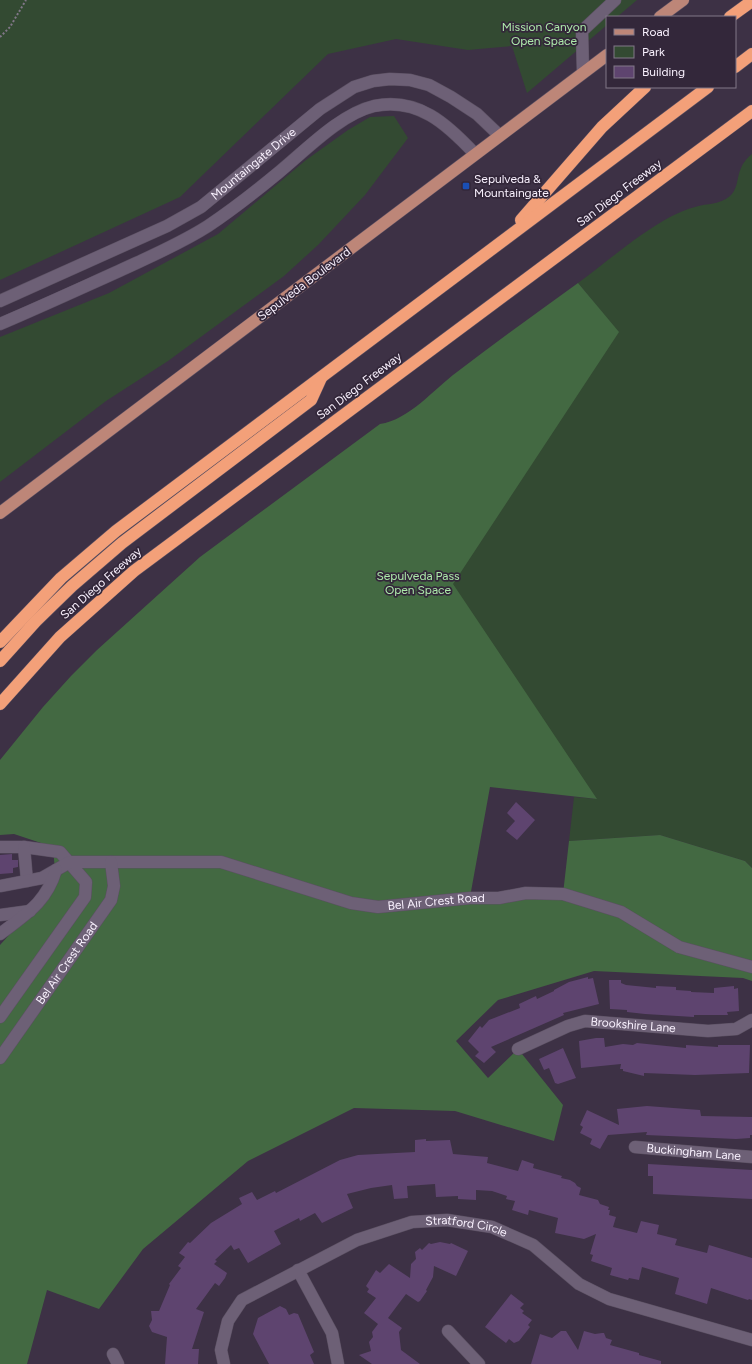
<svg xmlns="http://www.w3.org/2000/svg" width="752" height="1364" font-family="Figtree,sans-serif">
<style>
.green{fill:#334a32}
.forest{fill:#436942}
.building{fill:#5e446f}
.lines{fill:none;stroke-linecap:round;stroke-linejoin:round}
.minor-casing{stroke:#5b5062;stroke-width:13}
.major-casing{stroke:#5b5062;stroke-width:13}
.highway-casing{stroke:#5b5062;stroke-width:13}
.path{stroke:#817788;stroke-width:2;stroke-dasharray:2 2;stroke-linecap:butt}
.minor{stroke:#6d6076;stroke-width:12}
.major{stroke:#bd8678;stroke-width:12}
.highway{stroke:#f3a079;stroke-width:12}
.transit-dot{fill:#1a4fb4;stroke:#33273a;stroke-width:1.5}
.labels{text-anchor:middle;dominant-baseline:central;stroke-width:3.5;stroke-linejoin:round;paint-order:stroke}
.park-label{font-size:12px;fill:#ade9aa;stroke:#33273a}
.street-label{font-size:12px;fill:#f9f1fe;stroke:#33273a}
.poi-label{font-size:12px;fill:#f9f1fe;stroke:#33273a;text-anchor:start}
</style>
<rect width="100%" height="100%" fill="#3d3145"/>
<g class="green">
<polygon points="0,0 637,0 617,17 607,17 607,25 527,93 512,46 468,50 396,39 328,54 180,197 0,280"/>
<polygon points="394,116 408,138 365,195 318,245 284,276 168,361 106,401 0,482 0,337 109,293 218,234 306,160 348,130 370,117"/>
<path d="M752,154V868L745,861L660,835L569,841L574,797L596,799L367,494L618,332L578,283C608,261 637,235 670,217C678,213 687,209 695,207C708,203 719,205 730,196C742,185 733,169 752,154Z"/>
</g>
<path class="forest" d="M578,283L619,332L453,584L597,799L490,787L470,897L563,894L569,841L660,835L745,861L752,868V981L743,978L594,971L498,1000L456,1041L488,1078L518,1049L563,1105L554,1141L455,1111L354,1108L248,1161L143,1249L99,1309L47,1290L27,1364H0V945L56,883L53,847L14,834L0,835V760L43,707L71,676L97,650L200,557L380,424C409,420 434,389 457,372C497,341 538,312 578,283Z"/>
<g class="building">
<polygon points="516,802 535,820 517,840 506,831 515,821 507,813"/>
<polygon points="12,854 12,860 18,860 18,867 13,868 13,873 0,874 0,855"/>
<polygon points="588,977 588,979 593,978 599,1004 563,1013 564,1015 491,1047 496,1052 484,1063 475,1056 479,1052 468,1041 480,1026 482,1028 489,1020 520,1008 519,1004 536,996 537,999 554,991 554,990 569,982"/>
<polygon points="609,980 621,980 621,983 626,985 656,988 656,986 676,987 676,990 691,991 691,992 714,993 714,988 734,986 734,989 738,988 739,1011 727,1012 728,1015 694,1015 694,1017 645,1014 627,1012 627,1010 610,1009"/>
<polygon points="596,1038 604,1038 605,1047 623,1044 633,1045 637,1043 686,1048 686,1045 718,1047 718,1045 750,1045 749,1073 695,1075 644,1073 644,1076 623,1071 623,1069 620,1069 621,1064 581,1068 579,1041"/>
<polygon points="563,1048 576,1078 558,1084 555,1083 549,1068 544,1070 539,1059"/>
<polygon points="647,1106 700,1110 701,1116 752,1117 752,1135 750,1135 750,1138 736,1139 646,1135 647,1132 608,1135 600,1149 590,1144 592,1139 580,1133 583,1127 580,1125 587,1110 619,1125 617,1109"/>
<polygon points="426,1139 426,1141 450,1140 453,1154 488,1157 487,1163 518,1171 522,1160 534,1164 533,1168 562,1176 561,1178 570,1180 575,1183 577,1186 581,1188 579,1195 598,1200 600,1204 609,1207 608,1210 610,1210 609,1215 616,1217 613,1227 637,1233 641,1221 659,1225 657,1234 677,1239 675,1245 707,1253 709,1245 752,1258 752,1300 749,1299 748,1300 711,1288 707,1304 675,1294 679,1278 642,1267 639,1280 629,1278 628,1280 610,1275 612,1268 591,1261 593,1255 590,1254 596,1234 584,1239 555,1233 558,1218 529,1210 528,1215 512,1210 515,1201 506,1199 507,1196 492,1191 476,1190 476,1200 458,1199 458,1196 436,1197 435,1184 407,1186 408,1198 394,1199 392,1185 371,1188 347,1194 353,1208 322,1223 315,1213 300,1221 299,1218 274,1231 281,1244 248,1263 239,1248 234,1250 231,1245 215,1260 217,1261 214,1264 227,1273 225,1278 219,1286 215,1283 196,1309 204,1312 192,1349 199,1349 198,1364 165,1364 167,1337 152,1332 149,1326 152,1320 151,1311 159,1311 170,1285 169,1284 181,1268 178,1266 185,1257 179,1253 188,1242 190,1243 211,1223 242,1204 239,1198 252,1192 257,1200 275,1191 276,1193 340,1160 358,1155 415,1152 415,1140"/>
<polygon points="648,1164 752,1170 752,1199 653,1194 653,1176 648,1176"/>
<polygon points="440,1242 450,1244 451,1243 468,1251 456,1276 434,1266 433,1277 426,1290 427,1291 420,1301 418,1302 406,1294 388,1318 402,1328 399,1332 401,1350 420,1364 372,1364 359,1355 371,1351 369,1342 373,1337 372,1332 378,1324 364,1313 376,1298 367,1292 369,1289 366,1286 376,1270 380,1273 389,1264 410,1278 411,1264 416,1259 415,1252 420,1248 422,1250 429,1243 431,1244"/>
<polygon points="511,1294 524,1304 520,1308 524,1311 522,1313 532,1320 528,1325 530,1327 519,1341 514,1343 509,1339 506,1343 485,1327"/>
<polygon points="280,1306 286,1309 289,1315 294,1313 298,1314 314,1352 310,1355 314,1364 269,1364 253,1334 258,1318"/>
<polygon points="561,1331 566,1331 578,1350 584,1331 595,1334 602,1333 604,1333 606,1338 612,1340 610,1345 639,1353 639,1355 661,1361 661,1364 531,1364 540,1334 552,1338"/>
</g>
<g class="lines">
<defs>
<g id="minor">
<polyline points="583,72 582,31 615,0"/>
<path id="s1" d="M0,301L167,226L201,207L320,109L354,87L373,81L390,79L410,80L429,85L451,97L477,114L499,135"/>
<path d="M0,324C40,307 79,289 119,271C149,257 180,244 208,226C232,210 255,192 278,173C305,151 340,114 374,106C418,97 447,124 475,154"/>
<polyline points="0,847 24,847 60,852 86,882 85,897 0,1017"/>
<polyline points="24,847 27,881"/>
<path id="s2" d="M0,886L42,878L70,862H221L351,903L378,907L470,898H499L526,893L563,894L621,912L679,947L752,967"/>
<polyline points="0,915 30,911"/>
<path d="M0,934C26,914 46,903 56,870"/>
<path id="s3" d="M518,1049L568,1026L585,1021L708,1031L736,1029L752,1020"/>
<path id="s4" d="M0,1058L111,900L114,886L111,862"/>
<path id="s5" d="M635,1147L752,1157"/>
<polyline points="298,1270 332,1333 338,1364"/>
<polyline points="448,1331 479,1364"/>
<polyline points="113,1354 118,1364"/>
<path id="s6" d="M224,1364L221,1350L228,1321L242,1300L357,1240L412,1222L447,1220L492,1227L533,1245L579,1284L609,1299L752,1340"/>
</g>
<g id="major">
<polyline points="660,17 683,0"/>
<polyline points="0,513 607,55"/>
</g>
<g id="highway">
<polyline points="730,17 752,1"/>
<polyline points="735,67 752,54"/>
<polyline points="521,220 602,127 645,87"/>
<polyline points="0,642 61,578 116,531 708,87"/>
<polyline points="0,661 36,621 72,586 122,543 311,400 321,378"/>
<polyline points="0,704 60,637 134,571 752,111"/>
</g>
</defs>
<use href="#minor" class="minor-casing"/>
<use href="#major" class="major-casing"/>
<use href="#highway" class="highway-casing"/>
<polyline class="path" points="0,37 10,27 26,0"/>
<use href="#minor" class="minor"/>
<use href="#major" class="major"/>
<use href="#highway" class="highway"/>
</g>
<rect class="transit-dot" x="462" y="182" width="8" height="8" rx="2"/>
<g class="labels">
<g class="park-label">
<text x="544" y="27">Mission Canyon<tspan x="544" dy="14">Open Space</tspan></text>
<text x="418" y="576">Sepulveda Pass<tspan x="418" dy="14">Open Space</tspan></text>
</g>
<g class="street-label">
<text stroke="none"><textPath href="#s1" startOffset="290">Mountaingate Drive</textPath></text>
<text transform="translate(619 193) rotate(-37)">San Diego Freeway</text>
<text transform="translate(304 284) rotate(-37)">Sepulveda Boulevard</text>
<text transform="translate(359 386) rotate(-37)">San Diego Freeway</text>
<text transform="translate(101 583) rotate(-41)">San Diego Freeway</text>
<text stroke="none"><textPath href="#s2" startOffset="448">Bel Air Crest Road</textPath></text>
<text stroke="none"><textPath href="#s4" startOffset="116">Bel Air Crest Road</textPath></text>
<text stroke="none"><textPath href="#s3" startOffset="121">Brookshire Lane</textPath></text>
<text stroke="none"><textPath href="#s5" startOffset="59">Buckingham Lane</textPath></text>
<text stroke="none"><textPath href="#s6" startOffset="312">Stratford Circle</textPath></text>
</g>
<g class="poi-label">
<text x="474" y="179">Sepulveda &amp;<tspan x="474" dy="14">Mountaingate</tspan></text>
</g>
</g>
<rect x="606" y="16" width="130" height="72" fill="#33273a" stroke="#827888"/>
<rect x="614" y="29" width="20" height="6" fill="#bd8678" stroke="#827888"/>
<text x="642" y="36" font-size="12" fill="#f9f1fe">Road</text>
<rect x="614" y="46" width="20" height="12" fill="#334a32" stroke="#827888"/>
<text x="642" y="56" font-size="12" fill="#f9f1fe">Park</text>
<rect x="614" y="66" width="20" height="12" fill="#5e446f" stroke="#827888"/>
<text x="642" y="76" font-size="12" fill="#f9f1fe">Building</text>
</svg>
